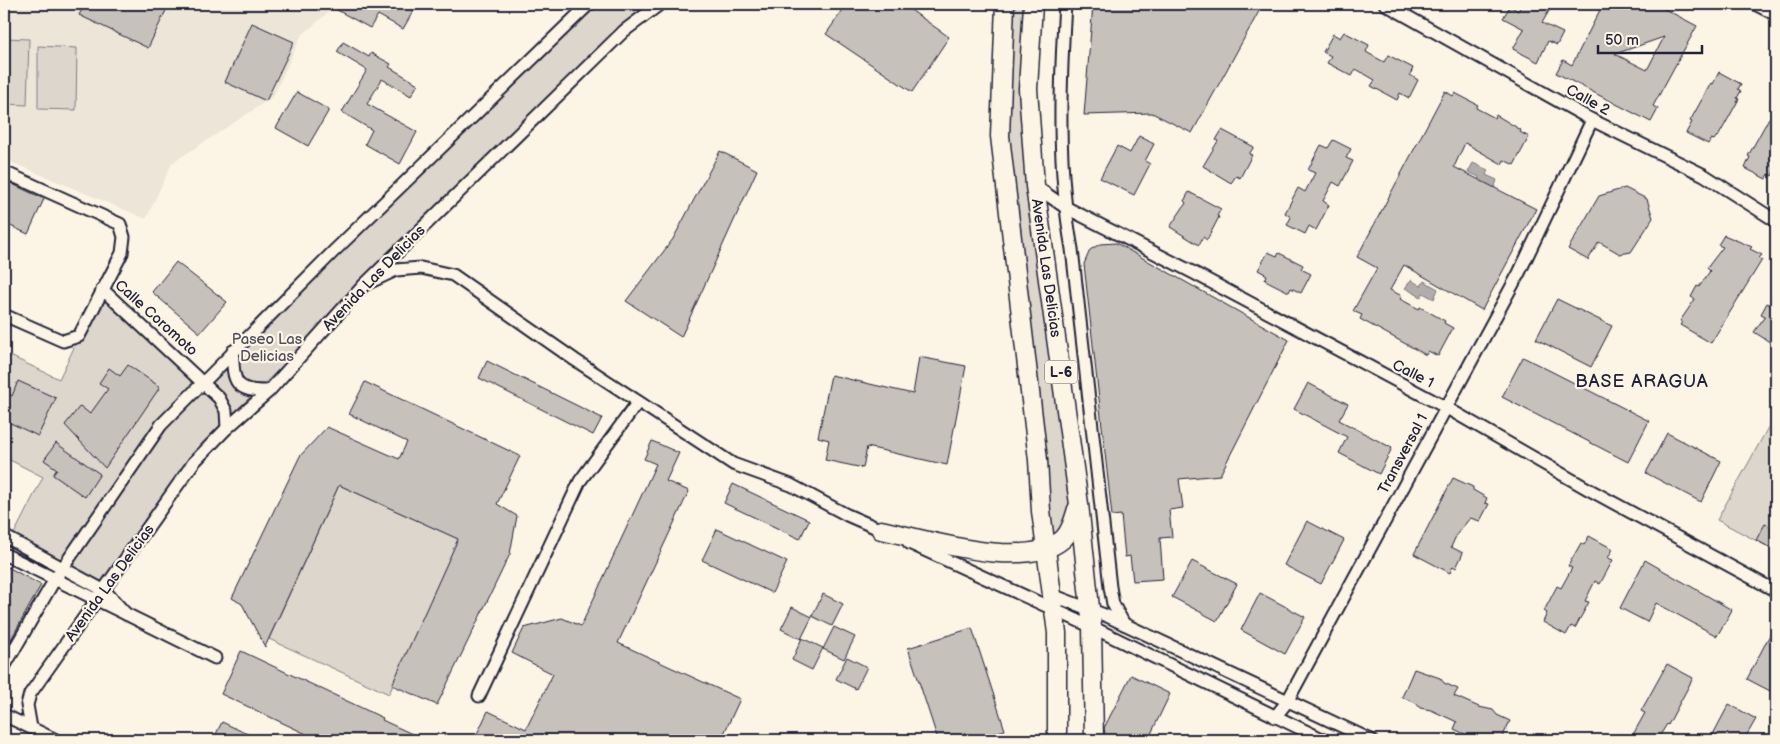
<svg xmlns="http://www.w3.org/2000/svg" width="1780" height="744" font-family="'Balsamiq Sans',sans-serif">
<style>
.built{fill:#ece5d8}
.green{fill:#dcd6cc;stroke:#7f7c84}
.water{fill:#b2adab;stroke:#78757e}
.building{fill:#c6c1bb;stroke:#22223b;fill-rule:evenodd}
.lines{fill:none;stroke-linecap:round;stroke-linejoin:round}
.minor-casing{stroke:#22223b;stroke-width:15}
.tertiary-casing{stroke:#22223b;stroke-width:18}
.primary-casing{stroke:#22223b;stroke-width:21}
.minor{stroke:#fcf5e5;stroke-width:11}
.tertiary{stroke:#fcf5e5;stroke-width:14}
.primary{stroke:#fcf5e5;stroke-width:18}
.labels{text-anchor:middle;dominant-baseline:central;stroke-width:4.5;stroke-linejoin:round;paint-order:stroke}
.shield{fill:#fcf5e5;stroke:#63616e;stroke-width:1}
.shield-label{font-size:14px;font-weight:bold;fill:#22223b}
.street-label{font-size:15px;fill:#22223b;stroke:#fcf5e5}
.park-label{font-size:15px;fill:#504f5f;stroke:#fcf5e5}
.quarter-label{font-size:18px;letter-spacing:1px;fill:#22223b;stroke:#fcf5e5}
</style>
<rect width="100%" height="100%" fill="#fcf5e5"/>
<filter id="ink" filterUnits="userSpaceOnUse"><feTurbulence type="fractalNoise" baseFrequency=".02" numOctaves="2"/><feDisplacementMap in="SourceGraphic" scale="10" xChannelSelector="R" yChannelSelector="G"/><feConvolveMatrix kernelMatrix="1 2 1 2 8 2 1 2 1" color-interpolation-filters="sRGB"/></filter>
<g filter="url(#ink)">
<polygon class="built" points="4,4 338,4 301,36 273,97 172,163 146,219 4,159"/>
<g class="green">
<polygon points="589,4 662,4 650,11 218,428 189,460 103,589 11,540 43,477 4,457 4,353 59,379 102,289 203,377"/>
<polygon points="1005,4 1033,4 1028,90 1079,504 1047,550 1011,228 1004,18"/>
<polygon points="4,38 29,39 27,105 4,104"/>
<polygon points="38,46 77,48 76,110 38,109"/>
<polygon points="1776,413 1776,551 1717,520"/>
<polygon points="339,485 459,539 389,694 269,639"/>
</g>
<g class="water">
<polygon points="1473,163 1488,170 1486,175 1497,180 1494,189 1477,182 1479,177 1468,172"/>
<polygon points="1411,280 1421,286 1424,281 1438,289 1434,299 1423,293 1421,297 1405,288"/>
</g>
<g class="building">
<polygon points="85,4 169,4 148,48 79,15"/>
<polygon points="326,4 408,4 415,8 403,29 378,15 370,28"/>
<polygon points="847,4 911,4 908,8 949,37 912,92 826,34"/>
<polygon points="1093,4 1263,4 1192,133 1152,113 1084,115"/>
<polygon points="1522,4 1553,4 1542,23 1563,33 1557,45 1548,41 1538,62 1513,49 1524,29 1503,18 1510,6 1518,11"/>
<path d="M1603,4H1655L1697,26L1653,106L1658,109L1651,122L1556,73L1563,60L1572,65ZM1664,37L1647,70L1615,54Z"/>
<polygon points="252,23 294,42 266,101 225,82"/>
<polygon points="1344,32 1369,45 1366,52 1384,62 1388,55 1413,68 1410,75 1418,80 1409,98 1400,93 1397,100 1371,86 1375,80 1356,69 1352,76 1327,63 1331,56 1323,52 1333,34 1340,38"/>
<polygon points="343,42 369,57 371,53 391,64 389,67 418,84 411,96 382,79 367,104 417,132 400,164 365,144 372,130 342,112 367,70 337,52"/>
<polygon points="1719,72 1741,84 1738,89 1741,91 1737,98 1739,99 1718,137 1717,136 1714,140 1711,139 1708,144 1686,133 1692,122 1690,121 1711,83 1713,84"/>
<polygon points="1445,91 1453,96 1455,93 1478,105 1476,108 1495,118 1496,115 1521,130 1520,132 1529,137 1514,165 1504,160 1502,164 1465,143 1454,167 1536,209 1482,310 1404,265 1390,290 1402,296 1400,299 1419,309 1420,307 1445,321 1444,323 1453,328 1438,356 1428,351 1426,355 1360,319 1362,315 1353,311 1377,268 1357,257"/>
<polygon points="297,92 329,110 308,146 276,128"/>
<polygon points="1769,118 1776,123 1776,168 1772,176 1769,174 1766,179 1745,168 1750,157 1748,156"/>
<polygon points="1222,130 1254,147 1249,154 1252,155 1240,178 1236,176 1231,183 1203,166 1218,141 1216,140"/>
<polygon points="1139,136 1154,144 1145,161 1150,164 1134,195 1100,178 1117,146 1130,153"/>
<polygon points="1333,140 1351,149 1346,158 1353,161 1340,186 1333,182 1323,201 1329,205 1316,230 1309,226 1305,234 1287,225 1291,217 1285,213 1298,188 1305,192 1315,173 1308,170 1321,145 1328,148"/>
<polygon points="720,151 757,170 681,337 626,301 673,239"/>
<polygon points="4,180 44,199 28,234 4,223"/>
<polygon points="1625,188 1647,199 1653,218 1631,252 1620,254 1599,242 1588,260 1568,249 1599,196"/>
<polygon points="1189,192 1221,209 1217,216 1219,217 1207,240 1203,237 1199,245 1170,227 1186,203 1184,201"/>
<polygon points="1724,235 1752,247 1750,249 1762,255 1759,258 1762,260 1711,343 1680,325 1682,322 1680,321 1695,299 1691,297 1697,286 1699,287 1710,271 1707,268 1723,247 1718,245"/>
<polygon points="1116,243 1289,340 1220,475 1179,479 1183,508 1169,510 1172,537 1160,538 1163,579 1133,581 1130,556 1125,557 1121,515 1112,516 1084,264 1090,250 1100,244"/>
<polygon points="1268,252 1277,256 1279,253 1303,265 1301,269 1311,274 1301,293 1291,288 1289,292 1265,280 1267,275 1258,270"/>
<polygon points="176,262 227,302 200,333 152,292"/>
<polygon points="1557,299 1612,326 1591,367 1536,339"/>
<polygon points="1776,300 1776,346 1754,332 1765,316 1761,314 1767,303 1772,306"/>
<polygon points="919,357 966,366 947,465 867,447 863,468 825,460 829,440 818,437 831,375 913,394"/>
<polygon points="1523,357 1649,421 1628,462 1502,397"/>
<polygon points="487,361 602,418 593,435 479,378"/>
<polygon points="128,365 160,387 105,468 65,425 80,406 90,414 108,389 99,383 109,368 120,376"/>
<polygon points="18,381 56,398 38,436 4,420 4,392 12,396"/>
<polygon points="365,382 520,456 497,504 517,516 510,554 437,705 392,685 458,539 339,485 265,647 242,604 232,598 300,456 327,427 399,459 407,442 349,414"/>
<polygon points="1308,383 1348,404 1339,420 1392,448 1379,474 1339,453 1347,437 1294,409"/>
<polygon points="1667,433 1721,461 1701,502 1646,473"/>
<polygon points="652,441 679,453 666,481 689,491 618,643 740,699 721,740 696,740 678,733 675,740 474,740 488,711 526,729 553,674 512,653 524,628 562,618 581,626 656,464 644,459"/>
<polygon points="56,443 100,474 85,497 53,475 57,469 44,460"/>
<polygon points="1453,478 1473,487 1473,490 1487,498 1485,503 1489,504 1480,521 1470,518 1457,534 1451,547 1463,553 1456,568 1453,566 1450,573 1414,554"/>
<polygon points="733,484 809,520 800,539 724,503"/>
<polygon points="1307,521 1344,540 1321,584 1284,565"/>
<polygon points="1765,524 1776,530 1776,551 1756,540"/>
<polygon points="717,529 787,562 772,593 702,560"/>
<polygon points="1589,536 1613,549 1608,558 1613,560 1600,584 1595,581 1585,601 1589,602 1575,628 1571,626 1566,635 1543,622 1547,613 1544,611 1557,586 1561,588 1572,568 1568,566 1581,543 1584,545"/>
<polygon points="1645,560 1732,610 1717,636 1656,603 1647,622 1620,608"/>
<polygon points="1192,561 1237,584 1217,621 1172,597"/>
<polygon points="4,565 41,585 4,652"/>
<polygon points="1260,593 1305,617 1285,654 1241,630"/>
<polygon points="823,594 843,604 832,626 812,616"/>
<polygon points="792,607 812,617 801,639 781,629"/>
<polygon points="1776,623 1776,694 1747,679"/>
<polygon points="834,627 855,637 844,659 823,649"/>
<polygon points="972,628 1005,730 971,740 938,740 908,648"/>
<polygon points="802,638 823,648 812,670 792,660"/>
<polygon points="241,651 383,718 382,720 425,740 319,740 221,694"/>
<polygon points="847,657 867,667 856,689 836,679"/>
<polygon points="1667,664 1693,678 1668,725 1667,724 1657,740 1630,740 1645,713 1641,711"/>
<polygon points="1414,669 1440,678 1444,683 1458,689 1454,696 1479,707 1493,710 1497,715 1510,721 1501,740 1472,740 1469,736 1454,729 1457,722 1431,710 1420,708 1416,703 1402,697"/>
<polygon points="1131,675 1170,694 1148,740 1117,740 1105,734 1104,728"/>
<polygon points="1729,704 1756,719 1744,740 1710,740"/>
<polygon points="222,722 260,740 213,740"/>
</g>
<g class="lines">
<defs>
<g id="minor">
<path d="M1065,4C1060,86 1057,167 1072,249L1110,587L1113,604L1124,624"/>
<polyline points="1385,4 1592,120 1704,175 1776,221"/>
<polyline points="4,172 120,224 124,237 122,253 79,336 63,341 4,315"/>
<polyline points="1035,186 1065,207 1194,273 1445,407 1588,489 1776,591"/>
<polyline points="364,285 396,270 421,268 453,275 575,360 733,464 791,485 847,515 886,532"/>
<polyline points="102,289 219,398 226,411 227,428"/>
<path d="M233,351C232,383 236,392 269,391"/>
<polyline points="4,536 105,591 126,614 4,554"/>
<polyline points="909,543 1092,627 1324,740"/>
<polyline points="1052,595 1107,616 1371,740"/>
<polyline points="126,614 215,658"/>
<polyline points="4,667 55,579 161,425 333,252 589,4"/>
<polyline points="479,696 580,481 638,402"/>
<polyline points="4,715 56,740"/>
<polyline points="1275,717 1287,702 1519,273 1592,120"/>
<polyline points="31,728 27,705 30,694 194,462 227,428 269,391 364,285 624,31 660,4"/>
</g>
<polyline id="tertiary" points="1758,4 1776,13"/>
<g id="primary">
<polyline points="1005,4 1000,136 1038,460 1041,511 1057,633 1057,740"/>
<polyline points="1033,4 1028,89 1035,186 1079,504 1092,627 1094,740"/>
<path d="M881,530C926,539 1026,572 1063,539C1071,532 1074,519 1077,509"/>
</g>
</defs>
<use href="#minor" class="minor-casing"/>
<use href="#tertiary" class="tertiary-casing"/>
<use href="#primary" class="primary-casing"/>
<use href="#minor" class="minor"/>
<use href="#tertiary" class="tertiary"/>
<use href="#primary" class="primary"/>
</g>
</g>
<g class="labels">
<rect class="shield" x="1045" y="360.5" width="32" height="23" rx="4"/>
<g class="shield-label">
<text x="1061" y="372">L-6</text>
</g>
<g class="street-label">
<text transform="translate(1588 100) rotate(29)">Calle 2</text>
<text transform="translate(1046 268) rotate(82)">Avenida Las Delicias</text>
<text transform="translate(374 278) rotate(-46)">Avenida Las Delicias</text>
<text transform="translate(156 318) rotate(42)">Calle Coromoto</text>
<text transform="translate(1413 374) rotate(27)">Calle 1</text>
<text transform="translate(1403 454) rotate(-62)">Transversal 1</text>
<text transform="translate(110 583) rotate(-54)">Avenida Las Delicias</text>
</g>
<g class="park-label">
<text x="267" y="339">Paseo Las<tspan x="267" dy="17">Delicias</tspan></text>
</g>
<g class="quarter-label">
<text x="1642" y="381">BASE ARAGUA</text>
</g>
</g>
<rect width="1780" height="744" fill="none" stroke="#fcf5e5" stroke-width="20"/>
<rect x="10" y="10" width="1760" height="724" fill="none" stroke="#22223b" stroke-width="2" filter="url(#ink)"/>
<path d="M1598 45v8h104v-8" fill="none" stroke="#22223b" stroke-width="2.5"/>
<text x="1605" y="45" font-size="15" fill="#22223b" stroke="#fcf5e5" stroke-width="4" paint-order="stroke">50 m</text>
</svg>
